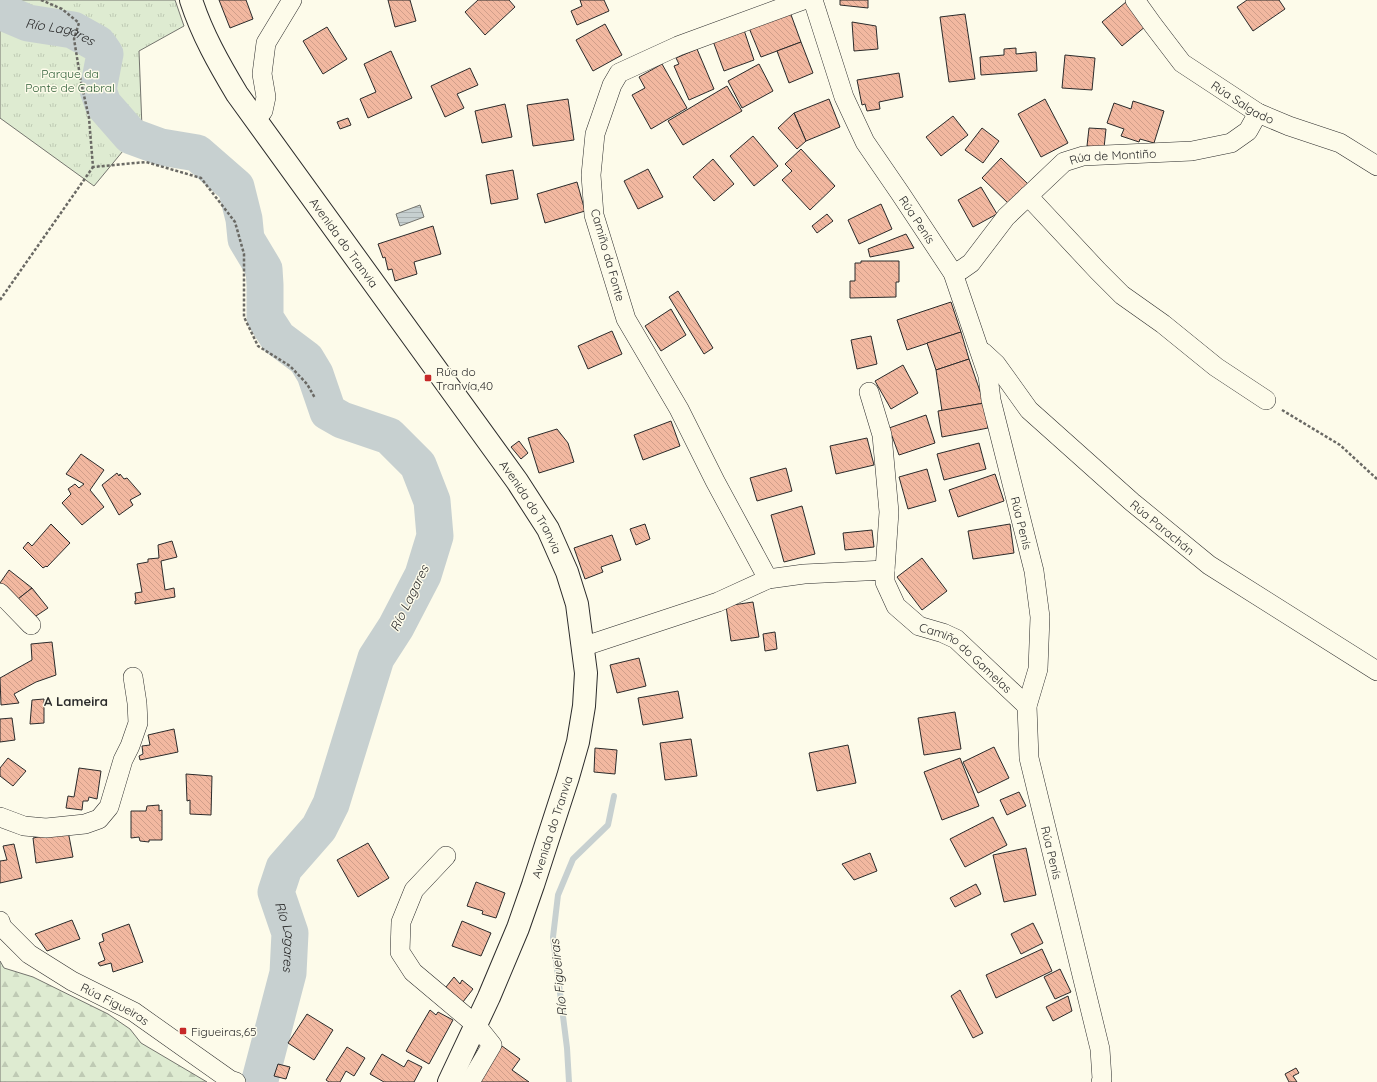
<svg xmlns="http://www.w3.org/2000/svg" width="1377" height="1082" font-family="Quicksand,sans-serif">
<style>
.forest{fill:url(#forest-firs);stroke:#74746e}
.park{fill:url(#park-tufts);stroke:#74746e}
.water{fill:url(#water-rules);stroke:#74746e}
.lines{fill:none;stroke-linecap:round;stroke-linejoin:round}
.stream{stroke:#c7d0d0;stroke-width:6}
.river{stroke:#c7d0d0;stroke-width:37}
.building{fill:url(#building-back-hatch);stroke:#2b2b2b}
.minor-casing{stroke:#2b2b2b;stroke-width:20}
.secondary-casing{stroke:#2b2b2b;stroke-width:24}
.path{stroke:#6a6964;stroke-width:2.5;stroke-dasharray:3 2;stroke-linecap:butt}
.minor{stroke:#fdfbea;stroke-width:19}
.secondary{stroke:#fdfbea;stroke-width:22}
.poi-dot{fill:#c62828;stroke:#fdfbea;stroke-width:1.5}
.labels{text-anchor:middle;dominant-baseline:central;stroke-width:3;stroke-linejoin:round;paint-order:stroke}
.park-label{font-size:12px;fill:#34623c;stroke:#fdfbea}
.street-label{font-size:12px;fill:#2b2b2b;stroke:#fdfbea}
.poi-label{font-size:12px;fill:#2b2b2b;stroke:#fdfbea;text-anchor:start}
.water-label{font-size:13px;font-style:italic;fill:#2b2b2b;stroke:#fdfbea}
.neighbourhood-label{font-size:13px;font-weight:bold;fill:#2b2b2b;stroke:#fdfbea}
</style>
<defs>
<pattern id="forest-firs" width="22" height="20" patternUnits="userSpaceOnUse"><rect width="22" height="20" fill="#deebd1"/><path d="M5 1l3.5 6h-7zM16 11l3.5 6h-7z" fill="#bfcab4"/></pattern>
<pattern id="park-tufts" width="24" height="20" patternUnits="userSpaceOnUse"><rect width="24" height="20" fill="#deebd1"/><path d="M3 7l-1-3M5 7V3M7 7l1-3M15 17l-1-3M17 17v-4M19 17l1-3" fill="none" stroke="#bfcab4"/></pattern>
<pattern id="water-rules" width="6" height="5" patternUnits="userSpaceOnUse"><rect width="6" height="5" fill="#c7d0d0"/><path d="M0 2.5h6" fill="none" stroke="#abb3b3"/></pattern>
<pattern id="building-back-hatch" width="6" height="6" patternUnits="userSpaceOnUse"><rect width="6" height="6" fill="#f2b8a0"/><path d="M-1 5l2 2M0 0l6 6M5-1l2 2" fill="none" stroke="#d09e8a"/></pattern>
</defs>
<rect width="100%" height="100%" fill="#fdfbea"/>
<polygon class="forest" points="0,961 4,968 33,977 108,1014 130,1029 141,1043 207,1082 0,1082"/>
<polygon class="park" points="0,0 175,0 184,26 139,51 142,128 94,186 0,118"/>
<polygon class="water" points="420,205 424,217 400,226 396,214"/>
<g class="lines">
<polyline class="stream" points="569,1082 567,1048 553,937 558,895 573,859 608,825 614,796"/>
<path class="river" id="s1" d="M0,11L28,23L73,30L98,44L105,54L98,90L103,104L131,136L161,147L197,153L236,187L244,219L246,239L264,269L265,285V318L278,338L306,359L315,374L328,412L342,420L389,436L418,465L432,501L435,536L423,575L396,627L376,658L331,804L319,828L284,868L276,892L290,933L288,973L260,1080"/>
</g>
<g class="building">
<polygon points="219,0 246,0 253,19 230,28"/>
<polygon points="388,0 410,0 416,21 395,27"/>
<polygon points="478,0 509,0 515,7 485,35 465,12"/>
<polygon points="580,0 604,0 609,11 577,25 571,11 582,6"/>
<polygon points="840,0 868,0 868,8 840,5"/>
<polygon points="1247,0 1279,0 1285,9 1253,31 1237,7"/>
<polygon points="1126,2 1146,26 1122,46 1102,22"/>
<polygon points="790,12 801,42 761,57 749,28"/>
<polygon points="965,14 975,79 949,82 940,17"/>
<polygon points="852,22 876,26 878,49 854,51"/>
<polygon points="605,24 622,55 593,71 576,40"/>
<polygon points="327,27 347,59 323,74 303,41"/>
<polygon points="744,30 754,60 724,71 713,41"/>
<polygon points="801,42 813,73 789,83 777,51"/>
<polygon points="1016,48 1016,54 1036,52 1037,71 981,75 980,57 1004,55 1004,49"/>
<polygon points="697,49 714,89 689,100 674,66 679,64 676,58"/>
<polygon points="391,51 412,98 368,118 360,99 376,92 364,64"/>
<polygon points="1065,55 1095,58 1092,90 1062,88"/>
<polygon points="662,64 687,108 651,129 632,95 645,88 639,77"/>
<polygon points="759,64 773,91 742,108 728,81"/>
<polygon points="470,68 478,85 457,94 464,108 445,117 431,86"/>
<polygon points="899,73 903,97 879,102 880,109 867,111 865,104 862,105 857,80"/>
<polygon points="727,86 742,111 683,145 668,121"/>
<polygon points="568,99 574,140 533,146 527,105"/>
<polygon points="829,99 840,127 806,141 794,113"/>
<polygon points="1045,99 1068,143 1041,157 1018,114"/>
<polygon points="1133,101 1164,111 1154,143 1140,139 1139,142 1121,136 1124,129 1107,123 1114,103 1131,109"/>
<polygon points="505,104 512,137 482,143 475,111"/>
<polygon points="794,113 806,141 797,149 778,128"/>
<polygon points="953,116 968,135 941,156 926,137"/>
<polygon points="348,118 351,125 340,129 337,122"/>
<polygon points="982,128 999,141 983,163 965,150"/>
<polygon points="1089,128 1106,129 1104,148 1087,146"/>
<polygon points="753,136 778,166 754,186 730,156"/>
<polygon points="801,149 835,186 810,210 782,180 792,171 785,164"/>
<polygon points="1001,158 1028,184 1009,204 982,178"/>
<polygon points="713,159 734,184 714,201 693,177"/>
<polygon points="648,169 663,197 638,209 624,181"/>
<polygon points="513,170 518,199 491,204 486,175"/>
<polygon points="577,182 585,211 545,223 537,194"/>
<polygon points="981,187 997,214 973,227 958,200"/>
<polygon points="881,204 892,229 859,244 848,220"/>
<polygon points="827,214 833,221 817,233 812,226"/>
<polygon points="433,226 441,254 414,262 417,274 395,281 392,269 388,270 385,257 383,258 378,244"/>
<polygon points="906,234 914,248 870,257 868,249"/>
<polygon points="861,261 899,261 899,282 896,282 896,297 850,298 850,281 855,281 855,263 861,263"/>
<polygon points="678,291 713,348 704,354 669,297"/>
<polygon points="951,302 961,332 907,350 897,320"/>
<polygon points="671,309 686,335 661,351 645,326"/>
<polygon points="612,331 622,354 588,369 578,346"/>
<polygon points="961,332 969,359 936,370 927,343"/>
<polygon points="871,336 877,364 857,369 851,340"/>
<polygon points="969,359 984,403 942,411 936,370"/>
<polygon points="903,365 918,393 891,409 875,381"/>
<polygon points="984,403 988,428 942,437 938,411"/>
<polygon points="926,415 935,443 899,455 889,428"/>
<polygon points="671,421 680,446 643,460 634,435"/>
<polygon points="557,429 568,443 574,462 539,473 528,438"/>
<polygon points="867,438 874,465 836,474 830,446"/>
<polygon points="519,441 528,453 521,459 511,447"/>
<polygon points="979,443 986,469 944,480 937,454"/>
<polygon points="81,454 104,470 90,490 104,507 82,525 62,503 71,494 68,489 75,484 79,488 84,484 66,474"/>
<polygon points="786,468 792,491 757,501 750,478"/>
<polygon points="927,469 936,501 908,509 899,477"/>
<polygon points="117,473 119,476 120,474 124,479 127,478 141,494 130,500 133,505 119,515 102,485"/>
<polygon points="995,474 1004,501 958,517 949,490"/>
<polygon points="802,506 815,554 784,562 771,515"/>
<polygon points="51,524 70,543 47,567 46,566 43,568 23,548 28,542 32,546"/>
<polygon points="645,524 650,539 636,545 630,529"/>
<polygon points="1010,524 1014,553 973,559 968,531"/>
<polygon points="872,530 874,547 845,550 843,533"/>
<polygon points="612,535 621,560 601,567 603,572 585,579 574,548"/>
<polygon points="172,541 177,557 161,561 165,590 174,588 175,597 135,604 135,601 136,601 135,593 142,592 137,564 148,562 148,559 159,558 158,545"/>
<polygon points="922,558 947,591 922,610 897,577"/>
<polygon points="9,570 32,588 18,599 0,586 0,583"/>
<polygon points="32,588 48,608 33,618 18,599"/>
<polygon points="753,602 759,637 731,641 726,606"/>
<polygon points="775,632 777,649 765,651 763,634"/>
<polygon points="52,642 56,675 36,682 14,694 19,703 1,705 0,678 32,660 31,644"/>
<polygon points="639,658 646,686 617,693 610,665"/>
<polygon points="678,691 683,718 643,725 638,698"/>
<polygon points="44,699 44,723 30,724 32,700"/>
<polygon points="955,712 961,749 924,755 918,718"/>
<polygon points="12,718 15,740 0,742 0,719"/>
<polygon points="174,729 178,752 140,760 139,756 143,754 142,746 150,745 148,735"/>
<polygon points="691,739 697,776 665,780 660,743"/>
<polygon points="848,745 856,783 817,791 809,753"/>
<polygon points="994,747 1009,778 978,793 963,762"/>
<polygon points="595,748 617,750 615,774 594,772"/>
<polygon points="8,758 26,771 13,786 0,776 0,768"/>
<polygon points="960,758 979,806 942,820 924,772"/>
<polygon points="79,768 101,771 97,799 89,797 88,801 83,801 82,810 66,808 68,796 74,797"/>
<polygon points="186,774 212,776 211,815 190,814 190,800 187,801"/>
<polygon points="1019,792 1026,806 1007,815 1000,800"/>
<polygon points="159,805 159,811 162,810 162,840 149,840 149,842 140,841 139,837 131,838 131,811 146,811 147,806"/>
<polygon points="993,817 1007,845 965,867 950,839"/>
<polygon points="68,831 73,857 36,863 33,838"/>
<polygon points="368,843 389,878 358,897 337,860"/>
<polygon points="14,844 22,878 0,883 0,861 7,860 3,846"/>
<polygon points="1026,848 1036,895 1004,902 993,855"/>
<polygon points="870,853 877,871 854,880 842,864"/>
<polygon points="476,882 505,893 496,918 482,914 483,911 467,906"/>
<polygon points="976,884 981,894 955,907 950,898"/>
<polygon points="72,920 80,939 47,951 35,934"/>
<polygon points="462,921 491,933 481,956 452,946"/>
<polygon points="1033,923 1043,943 1021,954 1011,934"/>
<polygon points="129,924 143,962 113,972 111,963 100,966 98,963 105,960 99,943 104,941 102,934"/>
<polygon points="1042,949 1052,971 996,998 986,975"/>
<polygon points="1060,969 1071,992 1055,999 1044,977"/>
<polygon points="454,977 460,984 462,980 473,989 459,1007 442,992"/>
<polygon points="960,990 983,1033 973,1038 951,996"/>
<polygon points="1068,996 1072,1011 1053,1021 1046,1007"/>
<polygon points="430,1010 436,1015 438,1012 453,1020 429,1064 406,1051"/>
<polygon points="307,1014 333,1030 314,1060 288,1043"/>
<polygon points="502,1046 520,1059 512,1070 529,1082 473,1082"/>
<polygon points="347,1047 365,1058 354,1076 346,1071 340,1082 329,1082 326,1080"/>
<polygon points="382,1054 404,1067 408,1060 422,1067 414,1082 384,1082 370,1074"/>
<polygon points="278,1064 290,1067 286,1079 274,1076"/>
<polygon points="1296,1068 1299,1073 1293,1076 1297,1082 1289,1082 1285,1074"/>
</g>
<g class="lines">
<defs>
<g id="minor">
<path id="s2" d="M813,0L844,97L865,142L900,193L953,273L988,376L991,400L1034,571L1040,617L1038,669L1027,706L1029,758L1100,1049L1102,1079L1101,1082"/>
<path id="s3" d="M1135,0L1153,25L1182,63L1258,113L1289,126L1340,143L1377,166"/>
<polyline points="255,120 263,111 266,97 262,74 266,43 292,0"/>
<polyline points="1028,196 1098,271 1122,295 1163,324 1216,367 1266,400"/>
<path id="s4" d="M953,273L961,270L971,263L1006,217L1064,162L1083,156L1192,151L1231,143L1248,131L1258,113"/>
<path id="s5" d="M983,352L996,364L1029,410L1132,502L1209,565L1377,671"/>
<polyline points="869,392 882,435 889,512 885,570"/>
<polyline points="768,579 715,481 679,409 626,319 594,215 591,175 595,134 612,85 619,73 678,46 803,0"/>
<polyline points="0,593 31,625"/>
<path id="s6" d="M582,647L718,602L768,579L804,574L885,570V582L896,606L919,626L943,633L956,639L1027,706"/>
<polyline points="0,817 24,826 46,828 85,824 99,819 109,807 123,760 130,746 138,723 137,703 133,677"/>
<polyline points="446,856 414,890 401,922 400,952 413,972 476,1025 492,1045 470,1082"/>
<path id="s7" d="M0,921L2,927L29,954L72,981L134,1012L230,1080L236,1082"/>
</g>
<g id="secondary">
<path id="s8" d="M191,0C202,34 219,64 237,94L517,481L548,529L567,572L577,604L586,673L584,706L578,742L568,777L533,885L518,928L489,997L449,1082"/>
</g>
</defs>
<use href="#minor" class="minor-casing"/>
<use href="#secondary" class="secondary-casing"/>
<g class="path">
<polyline points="41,0 62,9 79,23 74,39 81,82 89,118 93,167 146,162 201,178 235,222 244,254 244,317 258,346 290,366 307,384 315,398"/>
<polyline points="0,300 93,167"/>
<polyline points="1282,410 1340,445 1377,479"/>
</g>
<use href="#minor" class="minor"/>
<use href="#secondary" class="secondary"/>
</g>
<g class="poi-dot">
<rect x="424" y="374" width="8" height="8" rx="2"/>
<rect x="179" y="1027" width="8" height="8" rx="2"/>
</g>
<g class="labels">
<g class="park-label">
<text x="70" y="73">Parque da<tspan x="70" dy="14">Ponte de Cabral</tspan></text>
</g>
<g class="street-label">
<text stroke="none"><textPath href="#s3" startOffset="151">Rúa Salgado</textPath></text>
<text stroke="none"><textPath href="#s4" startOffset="208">Rúa de Montiño</textPath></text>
<text stroke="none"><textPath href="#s2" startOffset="245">Rúa Penís</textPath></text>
<text stroke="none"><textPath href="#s8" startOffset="288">Avenida do Tranvia</textPath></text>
<text transform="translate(608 255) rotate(74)">Camiño da Fonte</text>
<text stroke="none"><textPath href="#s8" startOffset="612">Avenida do Tranvia</textPath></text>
<text stroke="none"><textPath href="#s2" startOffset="569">Rúa Penís</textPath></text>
<text stroke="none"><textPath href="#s5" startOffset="252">Rúa Parachán</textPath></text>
<text stroke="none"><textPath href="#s6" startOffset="442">Camiño do Gamelas</textPath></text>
<text transform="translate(552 827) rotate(-72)">Avenida do Tranvia</text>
<text stroke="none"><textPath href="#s2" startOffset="905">Rúa Penís</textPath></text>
<text stroke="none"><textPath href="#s7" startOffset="144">Rúa Figueiras</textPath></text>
</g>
<g class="poi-label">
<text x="436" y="371">Rúa do<tspan x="436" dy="14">Tranvía,40</tspan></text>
<text x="191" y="1031">Figueiras,65</text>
</g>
<g class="water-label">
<text stroke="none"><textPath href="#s1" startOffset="64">Río Lagares</textPath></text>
<text transform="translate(409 598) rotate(-64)">Río Lagares</text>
<text stroke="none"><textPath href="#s1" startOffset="1206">Río Lagares</textPath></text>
<text transform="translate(558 978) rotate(-96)">Río Figueiras</text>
</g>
<g class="neighbourhood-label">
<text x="76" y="701">A Lameira</text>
</g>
</g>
</svg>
